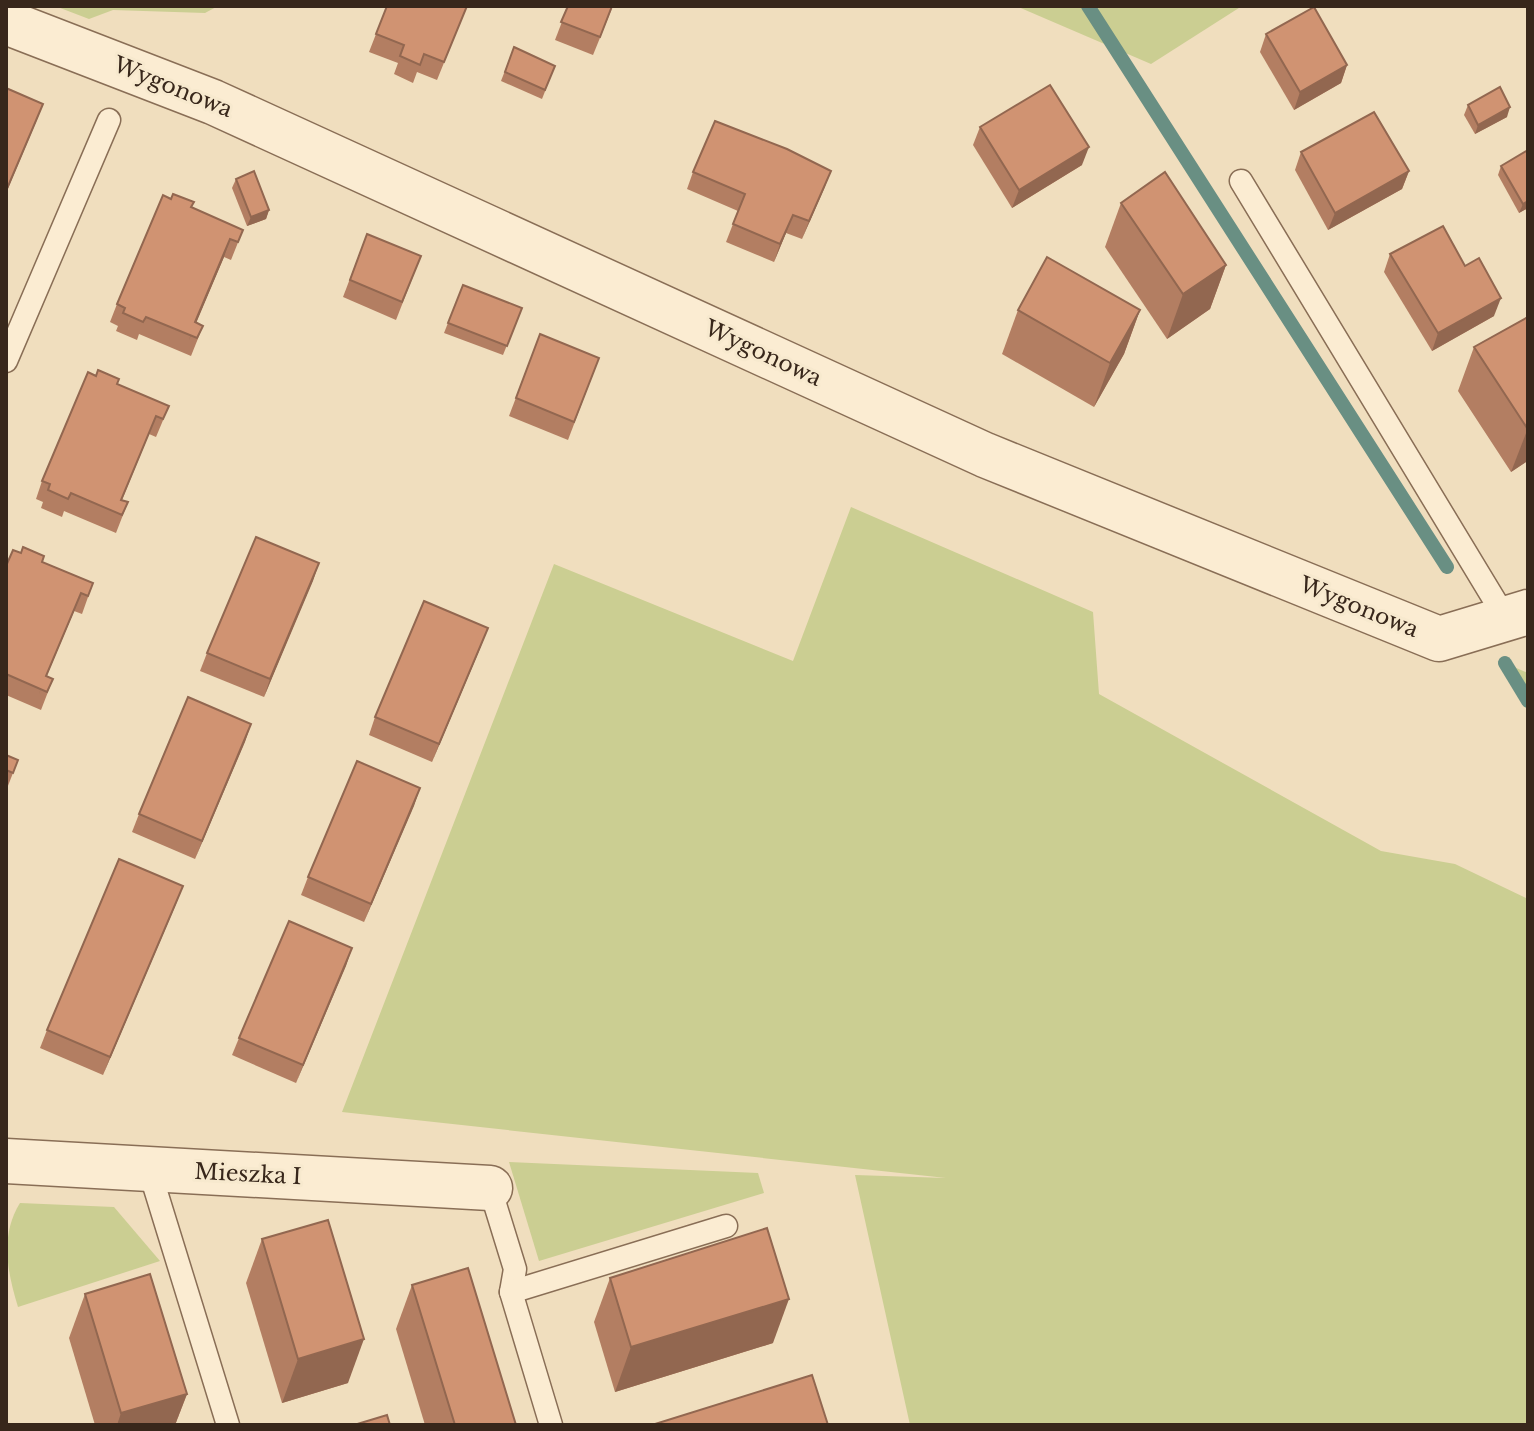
<svg xmlns="http://www.w3.org/2000/svg" width="1534" height="1431" font-family="'Libre Baskerville',serif">
<style>
.green{fill:#cbce92}
.lines{fill:none;stroke-linecap:round;stroke-linejoin:round}
.stream{stroke:#698f83;stroke-width:14}
.lane-casing{stroke:#896e56;stroke-width:25}
.street-casing{stroke:#896e56;stroke-width:47}
.lane{stroke:#fbecd2;stroke-width:22}
.street{stroke:#fbecd2;stroke-width:44}
.wall{fill:#b37e62}
.shaded-wall{fill:#926750}
.building{fill:#d09372;stroke:#926750;stroke-width:2}
.labels{text-anchor:middle;dominant-baseline:central;stroke-width:6;stroke-linejoin:round;paint-order:stroke}
.street-label{font-size:22px;fill:#38271b;stroke:#f7e9ce}
</style>
<rect width="100%" height="100%" fill="#f0debe"/>
<g class="green">
<polygon points="55,6 218,6 205,13 113,10 89,19"/>
<polygon points="1016,6 1242,6 1151,64"/>
<polygon points="851,507 1093,612 1099,694 1381,851 1455,864 1528,899 1528,1425 910,1425 855,1175 946,1178 342,1112 554,564 793,661"/>
<polygon points="1505,663 1528,673 1528,698"/>
<polygon points="509,1162 758,1173 764,1193 539,1261"/>
<path d="M20,1203L114,1207L160,1261L18,1307C7,1271 0,1235 20,1203Z"/>
</g>
<g class="lines">
<g class="stream">
<polyline points="1088,6 1447,567"/>
<polyline points="1505,663 1528,701"/>
</g>
<defs>
<g id="lane">
<polyline points="1241,181 1506,619"/>
<polyline points="6,361 109,120"/>
<polyline points="149,1169 228,1425"/>
<polyline points="490,1188 515,1269 511,1292 551,1425"/>
<polyline points="511,1292 726,1226"/>
</g>
<g id="street">
<polyline points="6,22 213,102 985,455 1439,639 1528,612"/>
<polyline points="6,1161 490,1188"/>
</g>
</defs>
<use href="#lane" class="lane-casing"/>
<use href="#street" class="street-casing"/>
<use href="#lane" class="lane"/>
<use href="#street" class="street"/>
</g>
<g class="wall">
<polygon points="467,6 437,80 417,72 413,83 394,74 398,63 369,52 376,34"/>
<polygon points="568,6 613,6 593,55 555,40"/>
<polygon points="1266,34 1347,65 1341,83 1294,110 1260,52"/>
<polygon points="514,47 555,66 542,99 501,81"/>
<polygon points="1468,105 1507,117 1475,134 1464,115"/>
<polygon points="980,127 1082,165 1012,208 973,145"/>
<polygon points="1301,152 1409,171 1402,189 1328,230 1295,170"/>
<polygon points="1501,166 1528,208 1519,213 1498,175"/>
<polygon points="831,171 802,239 786,233 774,262 726,242 738,211 687,189 693,172"/>
<polygon points="236,179 269,210 266,219 247,226 232,188"/>
<polygon points="1121,203 1226,265 1210,309 1167,339 1105,247"/>
<polygon points="192,208 243,230 231,260 224,257 196,322 203,326 191,356 139,334 137,340 116,331 118,326 110,322 117,304"/>
<polygon points="367,234 414,274 396,320 343,297"/>
<polygon points="1390,254 1465,266 1494,316 1432,351 1384,272"/>
<polygon points="463,285 522,308 503,355 444,333"/>
<polygon points="1018,310 1140,310 1124,354 1094,407 1002,354"/>
<polygon points="1528,317 1528,465 1526,462 1511,472 1458,391 1474,347"/>
<polygon points="540,334 599,358 568,440 509,416"/>
<polygon points="96,376 169,406 156,437 149,434 122,500 128,502 116,533 64,511 62,517 41,508 43,502 36,499 42,481"/>
<polygon points="21,553 93,583 82,614 74,611 46,676 53,679 41,710 6,695 6,566"/>
<polygon points="319,563 264,697 200,671 207,653"/>
<polygon points="481,646 432,762 369,735 375,717"/>
<polygon points="251,724 195,859 132,832 139,814"/>
<polygon points="6,755 18,760 6,791"/>
<polygon points="420,788 364,922 301,895 308,877"/>
<polygon points="183,886 103,1075 40,1048 47,1030"/>
<polygon points="352,948 296,1083 232,1055 239,1038"/>
<polygon points="262,1239 348,1383 282,1403 246,1283"/>
<polygon points="610,1278 773,1343 615,1392 594,1322"/>
<polygon points="412,1285 516,1425 425,1425 396,1329"/>
<polygon points="85,1294 187,1394 175,1425 95,1425 69,1338"/>
</g>
<g class="shaded-wall">
<polygon points="1347,65 1341,83 1294,110 1300,92"/>
<polygon points="43,104 36,122 6,193 6,191"/>
<polygon points="1510,107 1507,117 1475,134 1478,125"/>
<polygon points="1089,147 1082,165 1012,208 1019,190"/>
<polygon points="831,171 824,189 802,239 809,221"/>
<polygon points="1409,171 1402,189 1328,230 1335,213"/>
<polygon points="1528,201 1528,208 1519,213 1523,204"/>
<polygon points="269,210 266,219 247,226 251,217"/>
<polygon points="793,215 786,233 774,262 780,244"/>
<polygon points="230,239 224,257 189,340 195,322"/>
<polygon points="1226,265 1210,309 1167,339 1183,294"/>
<polygon points="1501,298 1494,316 1432,351 1438,333"/>
<polygon points="1140,310 1124,354 1094,407 1110,363"/>
<polygon points="1528,428 1528,458 1526,462 1511,472"/>
<polygon points="319,563 313,581 264,697 270,679"/>
<polygon points="81,593 74,611 39,694 46,676"/>
<polygon points="488,628 481,646 432,762 439,744"/>
<polygon points="251,724 245,742 195,859 202,841"/>
<polygon points="420,788 414,806 364,922 371,904"/>
<polygon points="183,886 176,904 103,1075 110,1057"/>
<polygon points="352,948 346,966 296,1083 303,1065"/>
<polygon points="789,1299 773,1343 615,1392 631,1347"/>
<polygon points="364,1339 348,1383 282,1403 298,1359"/>
<polygon points="187,1394 175,1425 117,1425 121,1413"/>
</g>
<g class="building">
<polygon points="387,6 467,6 444,62 424,54 420,65 400,56 404,45 376,34"/>
<polygon points="568,6 612,6 600,37 561,22"/>
<polygon points="1314,7 1347,65 1300,92 1266,34"/>
<polygon points="514,47 555,66 545,90 505,72"/>
<polygon points="1050,85 1089,147 1019,190 980,127"/>
<polygon points="1500,87 1510,107 1478,125 1468,105"/>
<polygon points="6,88 43,104 6,191"/>
<polygon points="1374,112 1409,171 1335,213 1301,152"/>
<polygon points="715,121 787,149 831,171 809,221 793,215 780,244 733,224 745,194 693,172"/>
<polygon points="1528,150 1528,201 1523,204 1501,166"/>
<polygon points="254,171 269,210 251,217 236,179"/>
<polygon points="1165,172 1226,265 1183,294 1121,203"/>
<polygon points="173,194 194,202 191,207 243,230 238,242 230,239 195,322 203,326 197,338 146,317 143,322 123,313 125,308 117,304 163,195 171,199"/>
<polygon points="1443,226 1465,266 1479,258 1501,298 1438,333 1390,254"/>
<polygon points="367,234 421,256 402,302 350,280"/>
<polygon points="1047,257 1140,310 1110,363 1018,310"/>
<polygon points="463,285 522,308 507,346 448,323"/>
<polygon points="1528,317 1528,428 1527,428 1474,347"/>
<polygon points="540,334 599,358 574,422 516,398"/>
<polygon points="98,370 119,379 117,384 169,406 163,419 156,416 121,500 128,502 122,515 71,493 68,499 48,490 50,484 42,481 88,372 96,376"/>
<polygon points="256,537 319,563 270,679 207,653"/>
<polygon points="23,547 44,556 42,562 93,583 88,596 81,593 46,676 53,679 47,692 6,674 6,566 13,550 21,553"/>
<polygon points="424,601 488,628 439,744 375,717"/>
<polygon points="188,697 251,724 202,841 139,814"/>
<polygon points="6,755 18,760 13,773 6,770"/>
<polygon points="357,761 420,788 371,904 308,877"/>
<polygon points="119,859 183,886 110,1057 47,1030"/>
<polygon points="289,921 352,948 303,1065 239,1038"/>
<polygon points="328,1220 364,1339 298,1359 262,1239"/>
<polygon points="767,1228 789,1299 631,1347 610,1278"/>
<polygon points="468,1268 516,1425 455,1425 412,1285"/>
<polygon points="150,1274 187,1394 121,1413 85,1294"/>
<polygon points="812,1375 828,1425 655,1425 655,1424"/>
<polygon points="387,1415 390,1425 354,1425"/>
</g>
<g class="labels">
<g class="street-label">
<text transform="translate(173 87) rotate(22)">Wygonowa</text>
<text transform="translate(763 353) rotate(25)">Wygonowa</text>
<text transform="translate(1359 607) rotate(22)">Wygonowa</text>
<text transform="translate(248 1174) rotate(3)">Mieszka I</text>
</g>
</g>
<rect width="1534" height="1431" fill="none" stroke="#38271b" stroke-width="16"/>
</svg>
